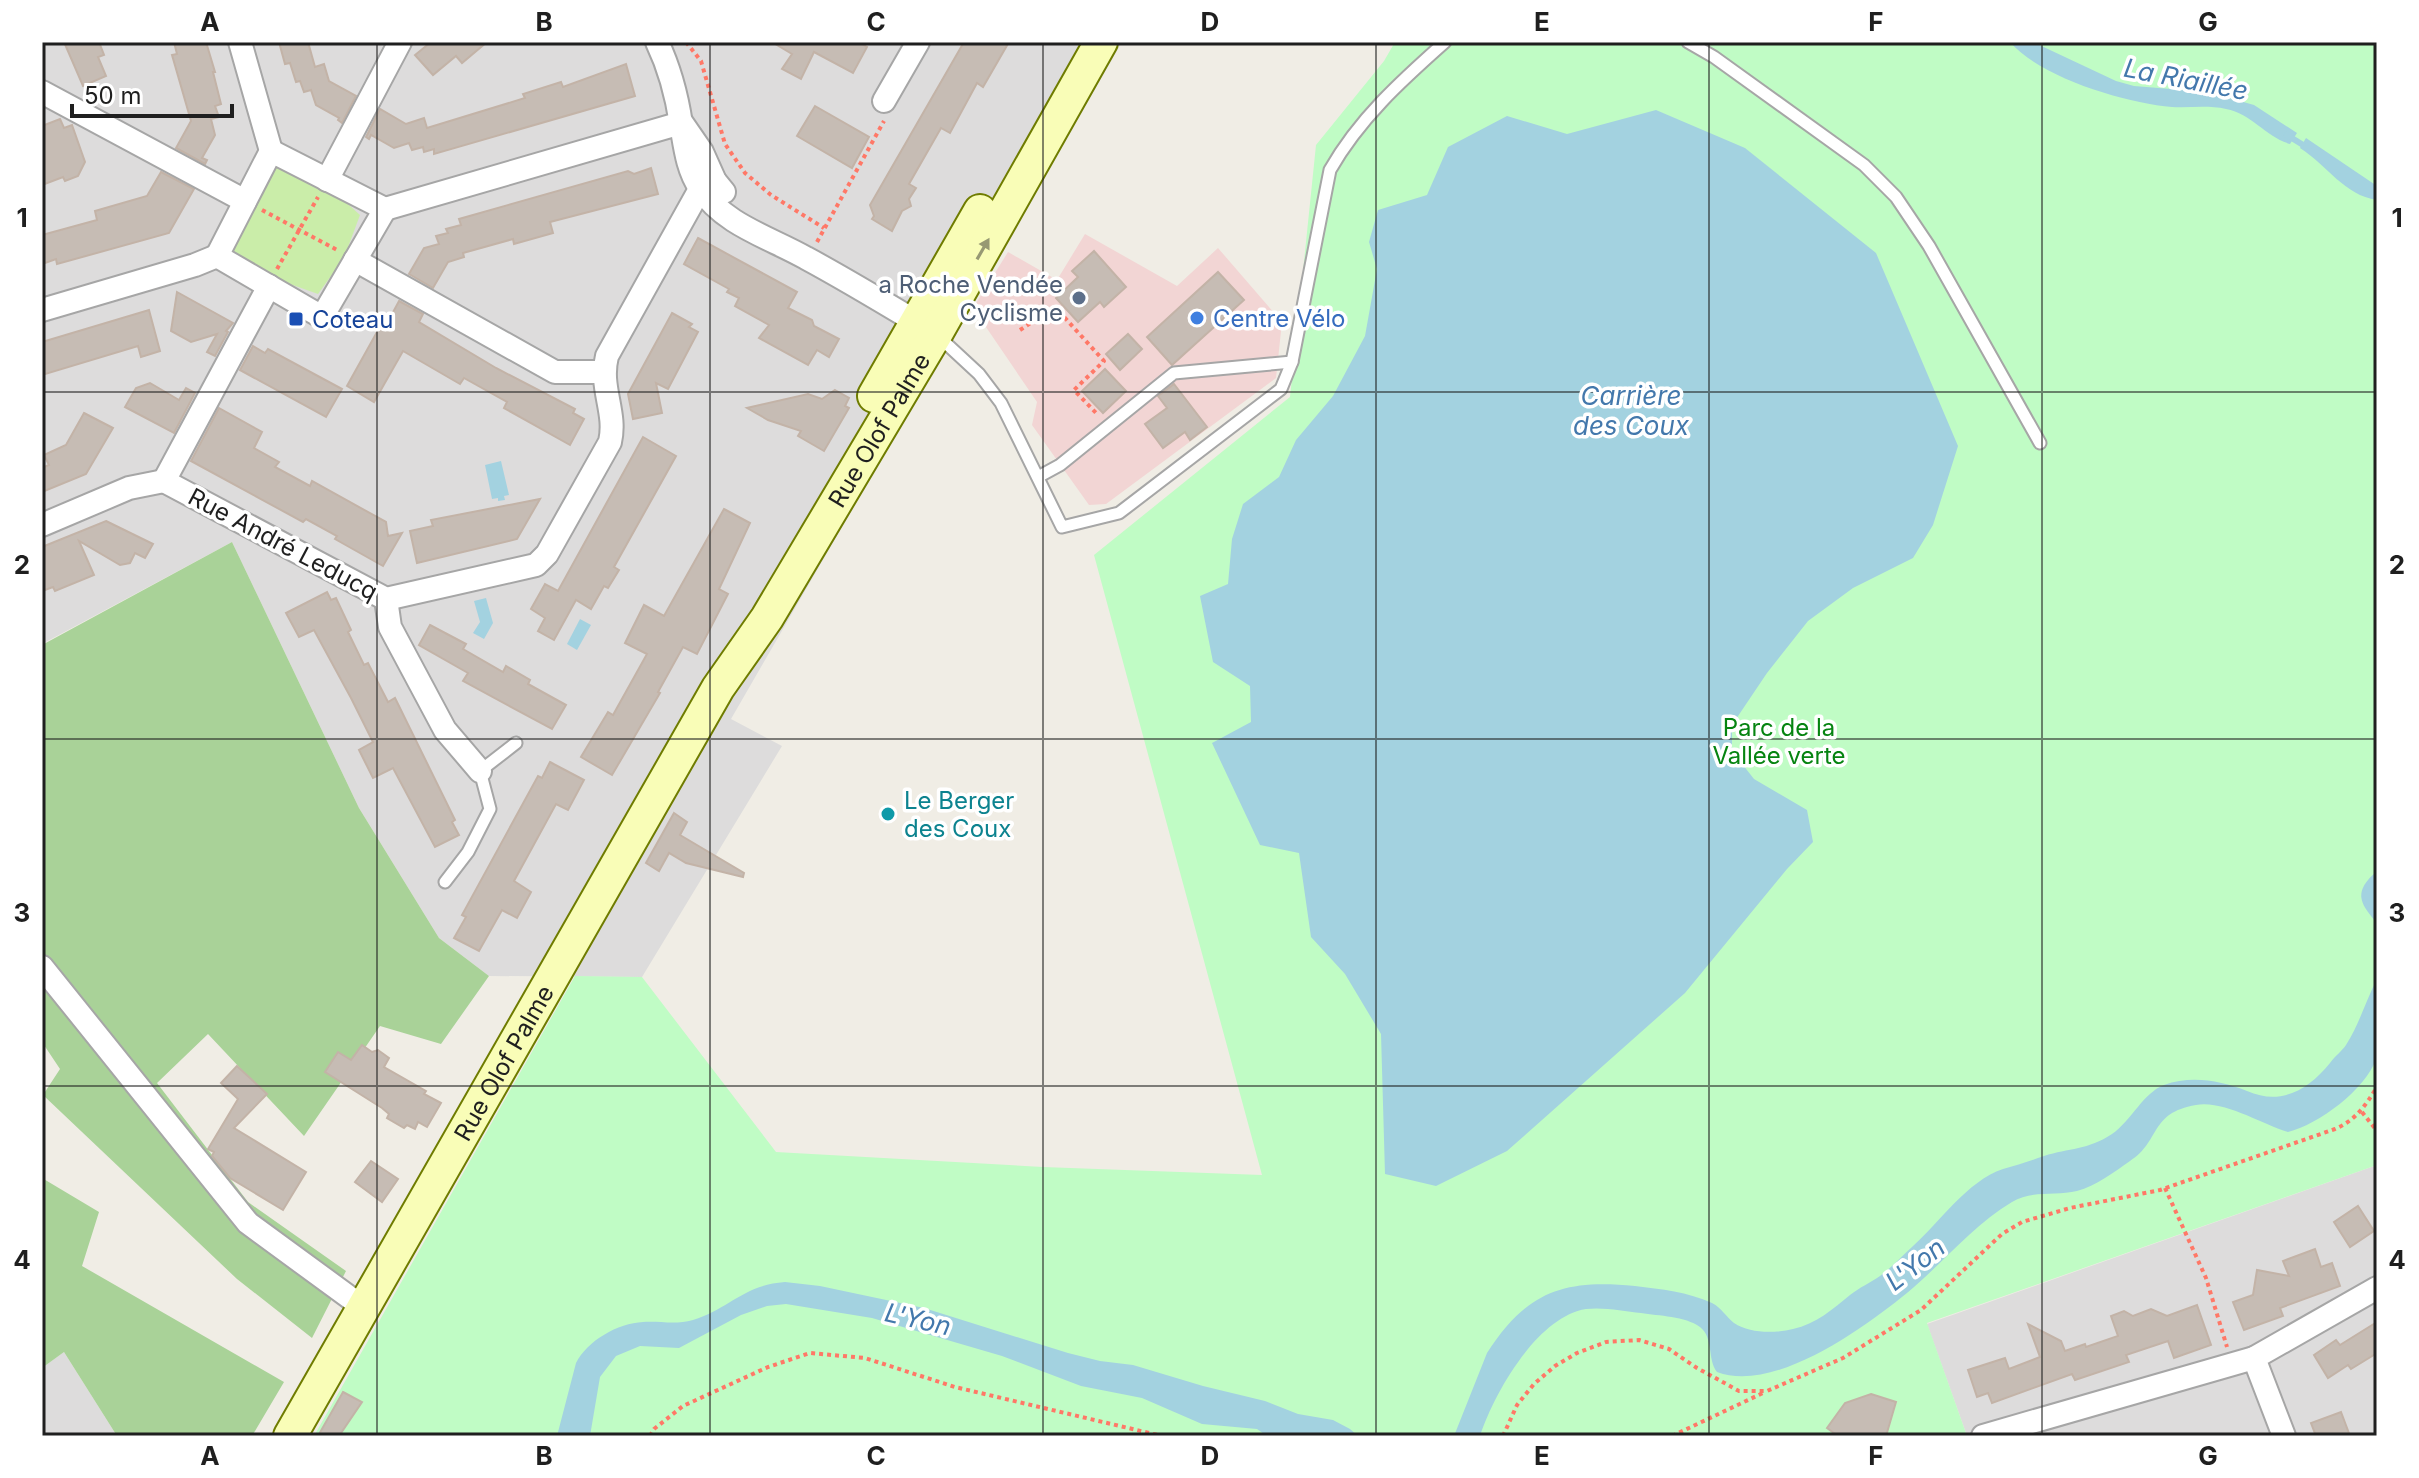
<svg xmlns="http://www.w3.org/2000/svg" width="2419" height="1478" font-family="Inter,sans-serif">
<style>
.residential{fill:#dddcdc}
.commercial{fill:#f2d5d4}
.grass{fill:#caeda9}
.forest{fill:#a9d298}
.park{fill:#c0fcc5}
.water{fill:#a3d2e0}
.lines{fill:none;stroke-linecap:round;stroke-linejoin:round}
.stream{stroke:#a3d2e0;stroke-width:6}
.building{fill:#c6bcb4;stroke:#c3b3a7;stroke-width:2}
.lane-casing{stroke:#a6a6a6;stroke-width:15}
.street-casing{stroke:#a6a6a6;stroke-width:26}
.secondary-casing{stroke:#6f7c00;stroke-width:36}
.path{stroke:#ff7867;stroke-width:4;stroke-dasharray:4 4;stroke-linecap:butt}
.lane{stroke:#fff;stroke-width:11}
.street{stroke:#fff;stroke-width:22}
.secondary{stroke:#f9fdb7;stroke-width:32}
.oneway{fill:#979973}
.grid{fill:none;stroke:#1f1f1f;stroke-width:2;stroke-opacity:0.55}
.service-dot{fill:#5c6f8a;stroke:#fff;stroke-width:3}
.shop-dot{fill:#3f7fe0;stroke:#fff;stroke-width:3}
.transit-dot{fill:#1a4fb4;stroke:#fff;stroke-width:3}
.culture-dot{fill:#0f9aa8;stroke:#fff;stroke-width:3}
.labels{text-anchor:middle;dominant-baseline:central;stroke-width:7;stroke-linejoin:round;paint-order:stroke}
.service-label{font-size:24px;fill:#4e5e75;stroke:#fff;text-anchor:end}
.shop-label{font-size:24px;fill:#366cbe;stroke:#fff;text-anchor:start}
.transit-label{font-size:24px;fill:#164399;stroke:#fff;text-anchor:start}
.street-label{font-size:24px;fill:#1f1f1f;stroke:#fff}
.park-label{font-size:24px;fill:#068411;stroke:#fff}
.culture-label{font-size:24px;fill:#0d838f;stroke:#fff;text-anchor:start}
.water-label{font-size:26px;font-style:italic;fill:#4378ac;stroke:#fff}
.neatline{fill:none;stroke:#1f1f1f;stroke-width:3}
.grid-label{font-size:26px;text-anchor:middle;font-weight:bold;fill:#1f1f1f}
</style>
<rect width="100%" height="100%" fill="#f0ede5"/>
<g class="residential">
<polygon points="42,42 1122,42 731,719 782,746 642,977 489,976 439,938 359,808 232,542 42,644"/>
<polygon points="2377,1165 2377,1436 1967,1436 1927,1324"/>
<polygon points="64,1352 117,1436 42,1436 42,1368"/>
</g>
<polygon class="commercial" points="1085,234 1177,286 1218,248 1282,322 1276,378 1106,504 1089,505 1032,425 1037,402 973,308 1008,252 1057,280"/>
<polygon class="grass" points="277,164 326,184 360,215 344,258 318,294 273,278 232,250 251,205"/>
<g class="forest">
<polygon points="232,542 359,808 439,938 489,976 441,1044 380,1026 304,1136 208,1034 157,1083 248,1202 346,1271 312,1338 237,1279 43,1095 60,1069 42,1042 42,645"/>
<polygon points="42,1178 99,1212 82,1266 284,1382 252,1436 117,1436 64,1352 42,1368"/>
</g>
<polygon class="park" points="1395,42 2377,42 2377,1165 1927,1323 1967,1436 314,1436 575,976 642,977 776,1152 1043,1167 1262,1175 1094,555 1290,397 1316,145 1384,61"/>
<g class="water">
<path d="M2010,42H2033L2116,81L2134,86L2208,92L2254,105L2297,133L2290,144C2266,137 2252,114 2226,109C2208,105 2190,108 2172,107C2126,103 2041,78 2010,42Z"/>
<polygon points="1656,110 1745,148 1876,253 1958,446 1933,525 1913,558 1853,588 1808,621 1767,673 1732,725 1732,751 1754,779 1807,810 1813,842 1787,869 1685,993 1507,1151 1436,1186 1385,1174 1381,1034 1345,974 1311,937 1299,853 1260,845 1212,743 1251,722 1250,686 1213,662 1200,596 1228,584 1232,539 1243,504 1279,477 1296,440 1333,396 1365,336 1377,269 1369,242 1378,210 1427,195 1448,147 1507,116 1567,134"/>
<path d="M2306,138L2377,186V200C2344,195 2328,166 2300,148Z"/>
<polygon points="501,461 509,495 504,496 505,500 498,501 498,498 492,499 485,465"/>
<polygon points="486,598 493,623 484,639 473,633 480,622 474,601"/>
<polygon points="580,619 591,625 577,650 567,644"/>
<path d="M2377,871V923C2358,902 2354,891 2377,871Z"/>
<path d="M2377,979C2377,998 2381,1044 2376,1059C2366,1089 2318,1125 2288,1132C2261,1124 2224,1100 2196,1105C2149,1113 2161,1141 2130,1161C2114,1172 2096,1186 2077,1191C2056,1196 2032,1190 2012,1202C1972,1226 1942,1264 1907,1293C1865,1327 1774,1394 1717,1372C1707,1359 1714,1338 1700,1327C1685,1316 1659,1316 1641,1313C1624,1311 1604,1307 1586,1309C1537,1317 1494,1393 1480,1436H1454L1487,1353C1527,1291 1564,1279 1635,1286C1661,1289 1688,1292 1712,1303C1722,1308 1726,1317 1734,1323C1750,1334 1776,1333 1793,1329C1816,1324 1833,1309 1850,1295C1860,1287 1870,1283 1880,1276C1891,1268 1902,1256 1912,1247C1939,1223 1967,1181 2003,1169C2017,1165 2030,1161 2044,1156C2069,1148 2088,1150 2112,1134C2131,1121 2143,1093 2164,1085C2192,1075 2221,1081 2247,1091C2281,1106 2308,1090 2330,1063C2335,1056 2342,1051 2346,1045C2359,1025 2366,1000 2377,979Z"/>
<path d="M785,1282L820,1286L924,1308L1068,1353L1100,1361L1133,1365L1203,1386L1265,1401L1298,1414L1333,1420L1350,1429L1358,1436H1267L1257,1429L1202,1424L1142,1398L1081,1386L1002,1356L872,1318L786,1304L767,1306L741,1315L679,1348L640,1346L616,1356L600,1377L590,1436H557L576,1363C587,1341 618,1323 643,1322C661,1321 676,1325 693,1320C729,1309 743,1285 785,1282Z"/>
</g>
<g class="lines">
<polyline class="stream" points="2287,135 2308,148"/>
</g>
<g class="building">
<polygon points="64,42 99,42 104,55 98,57 106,76 83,86"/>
<polygon points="174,42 206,42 215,72 213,72 221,104 215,106 219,117 211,119 215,135 202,158 207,160 205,164 176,148 191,121 172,55 177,54"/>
<polygon points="279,42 308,42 315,67 324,64 329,81 356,96 342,123 338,120 339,118 316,105 311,90 304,92 300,81 296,82 290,63 285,64"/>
<polygon points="431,42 487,42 462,63 456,56 433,75 415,55"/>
<polygon points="772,42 858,42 867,47 853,73 814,52 801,79 782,69 792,54"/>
<polygon points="964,42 1009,42 983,87 977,83 950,133 941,128 909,184 916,188 909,199 911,206 902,211 892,231 872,219 874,216 870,205"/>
<polygon points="626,64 635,96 434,154 434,149 424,152 423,147 412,150 409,143 394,148 371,135 369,139 366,137 380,109 406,124 424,118 427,128 525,98 523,94 561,82 563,87"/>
<polygon points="815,106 869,137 852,168 797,136"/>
<polygon points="60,119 64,128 72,125 85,162 78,176 65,181 63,177 42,185 42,126"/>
<polygon points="651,168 658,194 550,222 553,233 514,244 513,239 463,253 464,257 448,262 433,288 409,274 424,248 439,244 436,236 448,233 446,229 461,225 459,219 628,171 634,174"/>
<polygon points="161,172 194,189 169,233 57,264 56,259 42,264 42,235 97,220 95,211 147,196"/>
<polygon points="698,238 797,292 788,308 812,320 814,326 839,339 829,357 817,350 808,365 759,338 769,325 735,306 739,298 727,292 729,289 684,264"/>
<polygon points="1094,251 1126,287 1104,307 1100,302 1078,322 1056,298 1078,277 1072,271"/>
<polygon points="1218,272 1244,300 1172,365 1147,337"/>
<polygon points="177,292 233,323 226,331 228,332 215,356 207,352 217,334 191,342 171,331"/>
<polygon points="399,301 423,314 419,322 496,368 575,409 573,413 584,419 570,445 504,408 507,402 464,378 460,384 403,351 374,402 347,386 387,314 391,316"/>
<polygon points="149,310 160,351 141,357 138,346 42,375 42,342"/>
<polygon points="672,313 692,324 689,327 698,332 668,389 656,383 662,413 633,419 628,394"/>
<polygon points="1128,334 1142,349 1120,370 1106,354"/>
<polygon points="253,346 265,353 268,349 342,389 326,417 240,370"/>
<polygon points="1105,369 1126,391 1103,413 1082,391"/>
<polygon points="150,383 179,400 186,388 195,393 174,433 125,407 136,388"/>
<polygon points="1174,384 1207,427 1190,440 1185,432 1163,448 1145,424 1167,408 1158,396"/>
<polygon points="835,390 849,398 845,406 849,408 824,451 798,436 801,431 768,420 747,408 808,394 822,399"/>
<polygon points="219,408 262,432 254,448 279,462 275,467 310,486 312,481 386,522 388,536 402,533 383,566 335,539 337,536 306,519 303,522 191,461"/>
<polygon points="84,413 113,428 86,474 42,492 42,468 49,465 44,455 66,445"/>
<polygon points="643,437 676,456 614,567 619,570 608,588 604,586 591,609 576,600 554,640 538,631 545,618 531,609 545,584 558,591"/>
<polygon points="540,499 517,539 417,563 410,531 433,526 431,520"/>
<polygon points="724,509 750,523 719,589 728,594 697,654 683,647 658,692 660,693 612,775 581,757 608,712 613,715 647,654 625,643 644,605 664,616"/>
<polygon points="106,521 153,544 145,558 135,553 130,563 120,565 79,541 94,575 55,591 53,587 42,591 42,547"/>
<polygon points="327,592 331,600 336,598 351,630 348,632 364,665 368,663 388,702 395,698 455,820 452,822 459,835 435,847 393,768 373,778 359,750 373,742 351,698 314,630 299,637 286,613"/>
<polygon points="430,625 466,644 463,649 503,672 506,666 530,680 528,684 566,705 552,729 463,681 468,673 419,645"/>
<polygon points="550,762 584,780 568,810 556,804 514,881 531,892 517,918 502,910 479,951 454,938 466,917 462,915 538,776 542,778"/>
<polygon points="674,813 687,822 680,835 744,873 743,877 686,863 669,853 659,871 646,863"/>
<polygon points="362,1045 372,1052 378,1050 389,1058 384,1067 426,1091 424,1094 441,1103 427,1127 418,1122 415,1129 407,1125 404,1128 387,1118 389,1114 382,1108 325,1072 338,1052 351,1060"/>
<polygon points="237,1066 267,1094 234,1128 306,1172 283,1210 230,1178 212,1156 214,1152 208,1149 238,1099 221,1083"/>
<polygon points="371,1161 398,1179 382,1202 355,1182"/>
<polygon points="2358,1206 2374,1231 2350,1247 2334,1222"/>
<polygon points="2315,1249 2321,1267 2332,1263 2340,1286 2280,1308 2283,1316 2244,1330 2233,1302 2253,1295 2257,1270 2289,1276 2283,1261"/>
<polygon points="2197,1305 2211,1345 2174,1358 2168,1341 2126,1355 2129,1362 2075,1380 2072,1374 1992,1403 1988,1393 1977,1397 1968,1370 2005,1358 2009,1369 2040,1357 2028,1324 2061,1341 2065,1351 2085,1344 2086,1347 2118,1336 2111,1316 2124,1311 2133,1316 2151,1309 2167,1316"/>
<polygon points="2377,1322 2377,1353 2351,1369 2348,1365 2328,1378 2314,1355 2336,1340 2340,1345"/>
<polygon points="343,1392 362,1402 339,1436 318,1436"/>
<polygon points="1871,1394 1896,1402 1886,1436 1838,1436 1827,1428 1845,1403"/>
<polygon points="2341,1412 2350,1436 2316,1436 2311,1423"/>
</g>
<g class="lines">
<defs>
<g id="lane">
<polyline points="1688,42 1714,57 1864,165 1896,197 1929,246 2040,443"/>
<path d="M938,336L979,374L1001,403L1062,527L1119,513L1281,389L1292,362L1330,170C1359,119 1401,81 1445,42"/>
<polyline points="1038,477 1060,465 1174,373 1292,362"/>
<polyline points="445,882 468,852 490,809 480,771 516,743"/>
</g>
<g id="street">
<polyline points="240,42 271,151"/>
<path d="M657,42C669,67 677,97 681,124C685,146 687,169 700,188C724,225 769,237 806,258C847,280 888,305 928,329"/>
<polyline points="42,92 245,201"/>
<polyline points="884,101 918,42"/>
<polyline points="682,123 702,152 715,181 724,192"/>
<polyline points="327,180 400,42"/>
<polyline points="385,209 681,123"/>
<polyline points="217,256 271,151 385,209"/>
<polyline points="217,256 322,317 385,209"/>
<polyline points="355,260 555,372 603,372"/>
<polyline points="42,310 195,265 217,256"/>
<path d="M164,481L386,599L536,565L547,554L610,442C617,412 599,388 607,356L700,189L715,181"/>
<polyline points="164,481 269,286"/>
<polyline points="42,525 129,488 164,481"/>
<polyline points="386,599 390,627 445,730 480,771"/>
<polyline points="42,967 248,1223 364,1308"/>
<polyline points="1983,1436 2254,1358"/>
<polyline points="2284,1436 2254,1358 2377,1288"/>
</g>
<g id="secondary">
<polyline points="874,396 980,211"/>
<path id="s1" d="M290,1436L718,688L767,618L936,334L1101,42"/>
</g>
</defs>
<use href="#lane" class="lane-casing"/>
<use href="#street" class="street-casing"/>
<use href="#secondary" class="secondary-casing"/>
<g class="path">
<polyline points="686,42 701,61 725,144 745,173 771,195 824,228"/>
<polyline points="262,210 339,251"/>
<polyline points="817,242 884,121"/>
<polyline points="277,269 318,197"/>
<polyline points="1020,330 1055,307 1104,361 1074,390 1097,414"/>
<polyline points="2362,1112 2377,1131"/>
<polyline points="2165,1188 2206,1278 2227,1347"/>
<polyline points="650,1436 654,1429 683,1406 768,1367 810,1353 865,1358 955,1387 1162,1436"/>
<path d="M1503,1436L1517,1405L1534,1384L1555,1366L1577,1353L1606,1342L1639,1340L1669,1349L1697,1368L1739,1391H1767L1843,1358L1921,1310L2002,1234L2022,1222L2070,1208L2160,1190L2335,1129C2356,1120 2365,1106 2377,1087"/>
<polyline points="1672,1436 1765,1392"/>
</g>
<use href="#lane" class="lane"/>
<use href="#street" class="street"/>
<use href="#secondary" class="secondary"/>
</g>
<defs><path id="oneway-solid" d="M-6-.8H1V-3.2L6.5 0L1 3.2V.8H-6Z" transform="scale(2)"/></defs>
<use class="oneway" href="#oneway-solid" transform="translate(983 249) rotate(-60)"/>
<path class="grid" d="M377,42V1436M710,42V1436M1043,42V1436M1376,42V1436M1709,42V1436M2042,42V1436M42,392H2377M42,739H2377M42,1086H2377"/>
<circle class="service-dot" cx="1079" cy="298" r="8"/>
<circle class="shop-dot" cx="1197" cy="318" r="8"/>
<rect class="transit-dot" x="288" y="311" width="16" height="16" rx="4"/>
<circle class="culture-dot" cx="888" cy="814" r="8"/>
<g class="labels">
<g class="service-label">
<text x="1063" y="284">a Roche Vendée<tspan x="1063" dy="28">Cyclisme</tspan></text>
</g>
<g class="shop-label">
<text x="1213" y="318">Centre Vélo</text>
</g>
<g class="transit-label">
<text x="312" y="319">Coteau</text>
</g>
<g class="street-label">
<text stroke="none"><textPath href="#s1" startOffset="1166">Rue Olof Palme</textPath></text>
<text transform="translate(283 544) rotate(28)">Rue André Leducq</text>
<text stroke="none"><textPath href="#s1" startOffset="430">Rue Olof Palme</textPath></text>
</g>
<g class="park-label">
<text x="1779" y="727">Parc de la<tspan x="1779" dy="28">Vallée verte</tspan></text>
</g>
<g class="culture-label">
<text x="904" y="800">Le Berger<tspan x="904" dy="28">des Coux</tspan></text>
</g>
<g class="water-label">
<text transform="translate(2186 79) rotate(11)">La Riaillée</text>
<text x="1631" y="395">Carrière<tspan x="1631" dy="30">des Coux</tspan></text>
<text transform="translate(1915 1264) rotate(-38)">L'Yon</text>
<text transform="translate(918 1319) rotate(13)">L'Yon</text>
</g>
</g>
<rect width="2419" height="1478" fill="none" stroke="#ffffff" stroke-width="88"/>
<path d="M72 104v12h160v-12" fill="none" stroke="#1f1f1f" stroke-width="4"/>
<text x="84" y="104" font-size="24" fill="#1f1f1f" stroke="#ffffff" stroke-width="6" paint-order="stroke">50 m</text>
<rect x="44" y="44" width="2331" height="1390" class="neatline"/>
<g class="grid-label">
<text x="210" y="31">A</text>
<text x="544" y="31">B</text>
<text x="876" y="31">C</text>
<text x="1210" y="31">D</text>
<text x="1542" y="31">E</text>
<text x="1876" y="31">F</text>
<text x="2208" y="31">G</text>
<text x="22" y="227">1</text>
<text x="2397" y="227">1</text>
<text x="22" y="574">2</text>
<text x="2397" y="574">2</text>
<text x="22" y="922">3</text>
<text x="2397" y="922">3</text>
<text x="22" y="1269">4</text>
<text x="2397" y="1269">4</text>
<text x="210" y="1465">A</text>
<text x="544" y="1465">B</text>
<text x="876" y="1465">C</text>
<text x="1210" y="1465">D</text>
<text x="1542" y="1465">E</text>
<text x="1876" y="1465">F</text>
<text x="2208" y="1465">G</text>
</g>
</svg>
